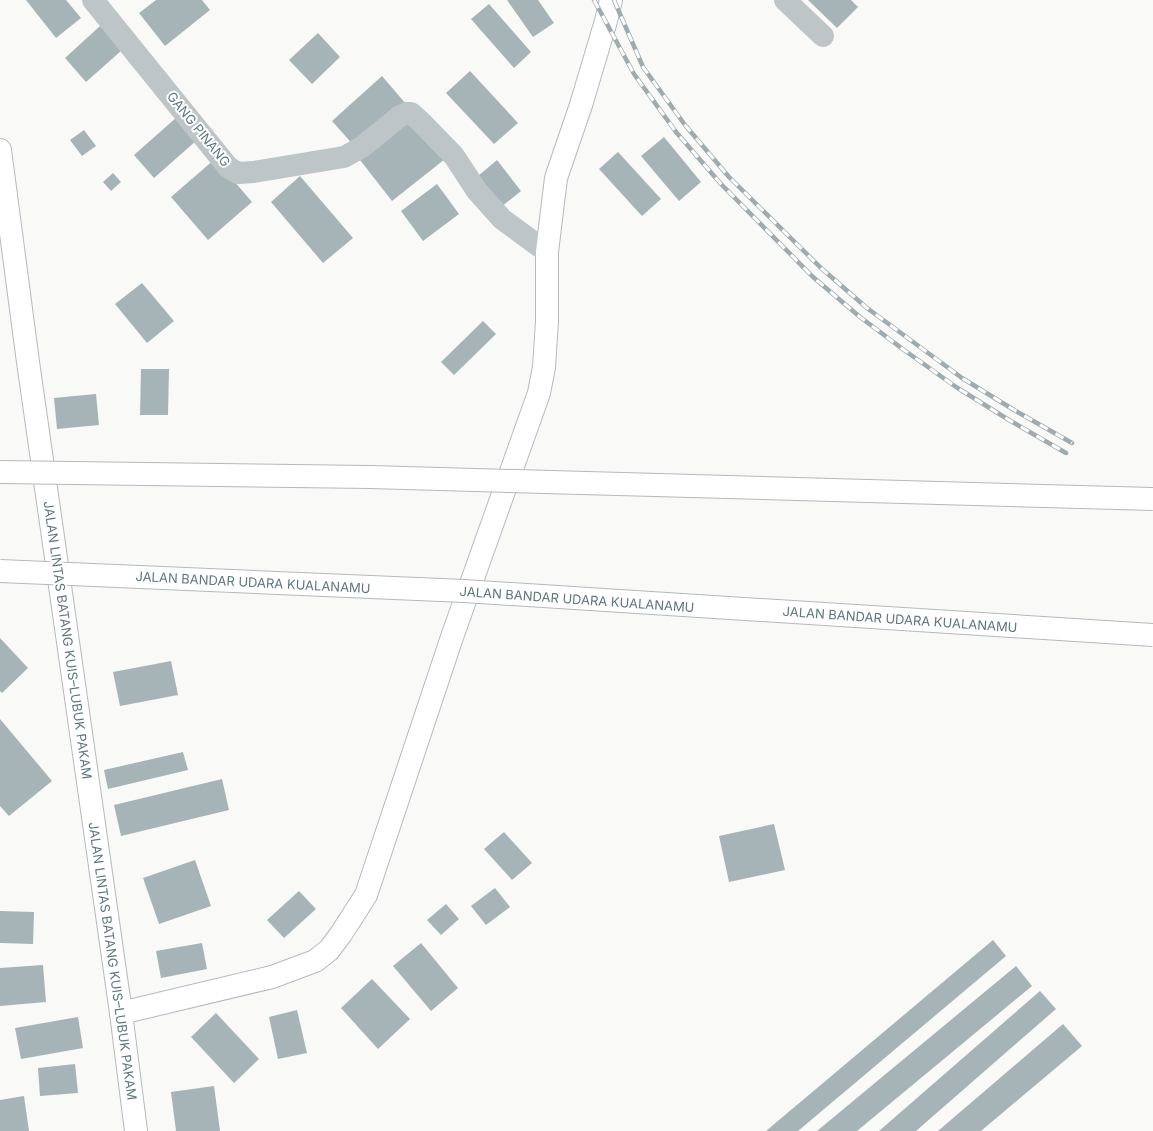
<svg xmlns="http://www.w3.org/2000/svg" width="1153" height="1131" font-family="Inter,sans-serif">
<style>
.building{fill:#a6b4b7}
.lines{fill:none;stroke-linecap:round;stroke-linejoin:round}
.major-casing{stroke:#b3bbbe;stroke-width:24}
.highway-casing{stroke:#b3babc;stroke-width:24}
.minor{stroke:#bdc5c7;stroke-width:22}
.major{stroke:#fff;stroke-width:22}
.highway{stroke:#fff;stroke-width:22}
.rail-casing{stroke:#9fabae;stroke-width:4.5}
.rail{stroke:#fff;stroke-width:3;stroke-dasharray:9;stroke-linecap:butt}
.highway-bridge-casing{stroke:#b3babc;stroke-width:24;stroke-linecap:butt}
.highway-bridge{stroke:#fff;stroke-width:22}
.labels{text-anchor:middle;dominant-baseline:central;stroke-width:4;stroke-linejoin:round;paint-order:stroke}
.street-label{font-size:13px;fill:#5e777d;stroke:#fff}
</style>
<rect width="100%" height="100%" fill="#f9f9f7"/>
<g class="building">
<polygon points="26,0 66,0 81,18 56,38"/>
<polygon points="156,0 202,0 210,10 165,46 139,13"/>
<polygon points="507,0 538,0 554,23 533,37"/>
<polygon points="808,0 851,0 858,7 837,28"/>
<polygon points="489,4 531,52 514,68 471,19"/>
<polygon points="100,26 122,50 86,82 65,58"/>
<polygon points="318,33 340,57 312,84 289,60"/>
<polygon points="470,71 518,123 494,144 446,93"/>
<polygon points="382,76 406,104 356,148 332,121"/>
<polygon points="177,117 197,140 154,178 134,155"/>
<polygon points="413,119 445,159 392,201 360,160"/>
<polygon points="84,130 96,146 82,156 70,140"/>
<polygon points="664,137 701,182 679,201 641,156"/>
<polygon points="618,152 661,199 642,216 599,169"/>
<polygon points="215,159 252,202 208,240 171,197"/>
<polygon points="497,160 521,191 496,211 472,181"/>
<polygon points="113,173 121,182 111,191 103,182"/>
<polygon points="300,176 353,238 323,263 271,202"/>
<polygon points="437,184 459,214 423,241 401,211"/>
<polygon points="142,283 174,321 147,343 115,304"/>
<polygon points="483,321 496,334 454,375 441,362"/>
<polygon points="141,369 169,369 168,415 140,415"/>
<polygon points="96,394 99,425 57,429 54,398"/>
<polygon points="0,638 28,668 2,693 0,691"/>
<polygon points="171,661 178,695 120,706 113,672"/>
<polygon points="0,719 52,781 9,816 0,806"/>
<polygon points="183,752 188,770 108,789 104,770"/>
<polygon points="222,779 229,810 121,836 114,805"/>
<polygon points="774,824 785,870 729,882 719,836"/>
<polygon points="504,832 532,863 512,880 484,849"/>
<polygon points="195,860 211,906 159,924 143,878"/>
<polygon points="495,888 510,907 486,925 471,906"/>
<polygon points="299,891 316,909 284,938 267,920"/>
<polygon points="446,904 459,919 441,935 427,920"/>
<polygon points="0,911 34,912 33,944 0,943"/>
<polygon points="993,940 1006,956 798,1131 766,1131"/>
<polygon points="202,943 207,969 161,978 156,951"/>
<polygon points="421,943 458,988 431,1011 393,966"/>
<polygon points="43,965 46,1002 0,1006 0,968"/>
<polygon points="1016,966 1032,986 857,1131 817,1131"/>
<polygon points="372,979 410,1019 378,1049 341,1008"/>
<polygon points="1040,991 1056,1009 916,1131 879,1131"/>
<polygon points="297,1010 307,1053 278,1059 269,1017"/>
<polygon points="216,1013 259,1059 234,1083 191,1037"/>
<polygon points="78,1017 83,1048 21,1059 15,1028"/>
<polygon points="1063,1024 1082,1046 981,1131 938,1131"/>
<polygon points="75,1064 78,1093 40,1096 38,1068"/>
<polygon points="214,1086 220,1131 176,1131 171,1092"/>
<polygon points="24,1096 29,1131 0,1131 0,1100"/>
</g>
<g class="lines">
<defs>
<polyline id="major" points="121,1013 272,977 315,961 329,950 341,934 366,895 452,637 539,393 544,367 547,321 547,252 556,178 581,105 606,21 611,0"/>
<polyline id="highway" points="0,150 28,362 121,1013 136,1131"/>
</defs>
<use href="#major" class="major-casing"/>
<use href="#highway" class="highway-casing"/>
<g class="minor">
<polyline points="93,0 228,167 238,173 254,172 344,157 362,147 400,116 407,113 411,113 422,123 454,156 477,191 502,219 547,252"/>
<polyline points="785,0 823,36"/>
</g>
<use href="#major" class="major"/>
<use href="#highway" class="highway"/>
<defs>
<g id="rail">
<polyline points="594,0 634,74 676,132 721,184 813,277 860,317 904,350 956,387 1009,420 1066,453"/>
<polyline points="614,0 643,67 685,125 729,177 821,268 867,308 962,378 1014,410 1072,443"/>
</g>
</defs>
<use href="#rail" class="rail-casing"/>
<use href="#rail" class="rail"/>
<defs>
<g id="highway-bridge">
<polyline points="0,472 370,477 1153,499"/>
<polyline points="0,571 464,591 1153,635"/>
</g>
</defs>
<use href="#highway-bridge" class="highway-bridge-casing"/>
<use href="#highway-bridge" class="highway-bridge"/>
</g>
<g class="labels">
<g class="street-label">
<text transform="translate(199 129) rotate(51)">GANG PINANG</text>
<text transform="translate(253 582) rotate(3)">JALAN BANDAR UDARA KUALANAMU</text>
<text transform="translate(577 599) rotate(4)">JALAN BANDAR UDARA KUALANAMU</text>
<text transform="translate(900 619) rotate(4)">JALAN BANDAR UDARA KUALANAMU</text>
<text transform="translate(68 640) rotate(82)">JALAN LINTAS BATANG KUIS–LUBUK PAKAM</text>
<text transform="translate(113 961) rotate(82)">JALAN LINTAS BATANG KUIS–LUBUK PAKAM</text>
</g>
</g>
</svg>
